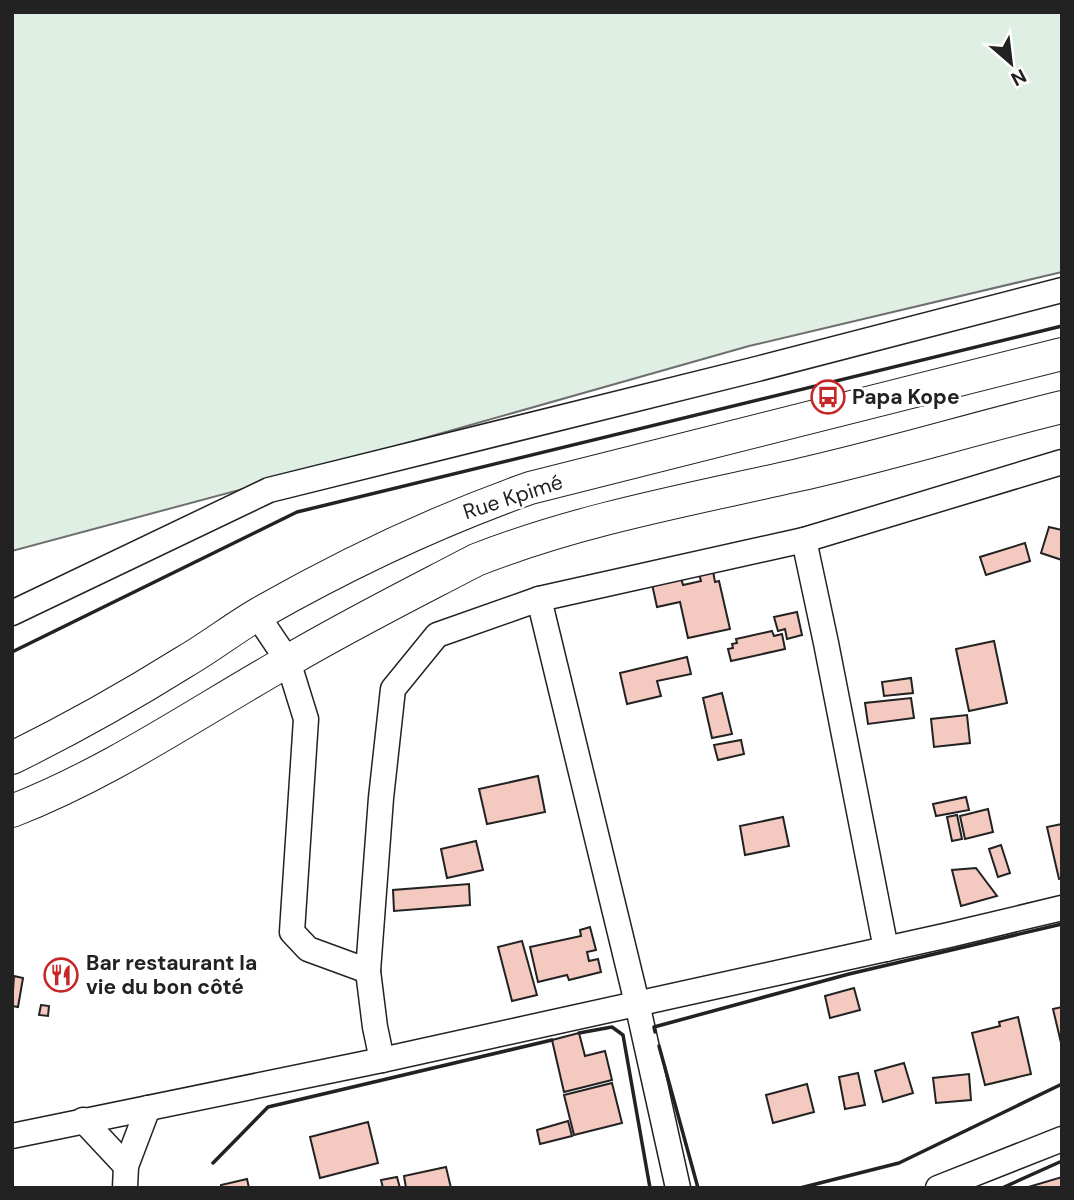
<svg xmlns="http://www.w3.org/2000/svg" width="1074" height="1200" font-family="'DM Sans',sans-serif">
<style>
.green{fill:#e0efe3;stroke:#6f6f6f;stroke-width:2}
.building{fill:#f3c9c0;stroke:#222;stroke-width:2}
.lines{fill:none;stroke-linecap:round;stroke-linejoin:round}
.minor-casing{stroke:#222;stroke-width:27}
.major-casing{stroke:#222;stroke-width:34}
.minor{stroke:#fff;stroke-width:24}
.major{stroke:#fff;stroke-width:32}
.wall{stroke:#222;stroke-width:3.5}
.labels{text-anchor:middle;dominant-baseline:central;stroke-width:5;stroke-linejoin:round;paint-order:stroke}
.poi-label{font-size:21px;font-weight:bold;fill:#222;stroke:#fff;text-anchor:start}
.street-label{font-size:21px;fill:#222;stroke:#fff}
</style>
<rect width="100%" height="100%" fill="#fff"/>
<polygon class="green" points="12,12 1062,12 1062,272 749,346 280,479 12,551"/>
<g class="building">
<polygon points="1049,527 1062,530 1062,560 1041,553"/>
<polygon points="1025,543 1030,561 986,575 980,557"/>
<polygon points="713,571 715,582 719,581 730,629 688,638 680,602 657,607 652,584 681,578 683,585 701,581 699,574"/>
<polygon points="797,612 802,635 787,639 785,629 778,631 774,617"/>
<polygon points="772,631 774,636 782,634 785,649 731,661 728,649 733,648 732,644 737,643 736,639"/>
<polygon points="994,641 1007,703 969,711 956,649"/>
<polygon points="687,657 691,674 657,681 661,696 627,704 620,673"/>
<polygon points="911,678 913,693 884,696 882,682"/>
<polygon points="722,693 732,734 712,738 703,698"/>
<polygon points="911,698 914,718 868,724 865,703"/>
<polygon points="967,715 970,743 934,747 931,719"/>
<polygon points="741,740 744,754 718,760 714,745"/>
<polygon points="538,776 545,812 487,824 479,789"/>
<polygon points="966,797 969,810 936,816 933,804"/>
<polygon points="988,809 993,832 965,839 960,816"/>
<polygon points="957,815 962,839 952,841 947,817"/>
<polygon points="783,817 789,846 745,855 740,826"/>
<polygon points="1062,824 1062,878 1059,879 1047,827"/>
<polygon points="476,841 483,870 447,878 441,849"/>
<polygon points="1001,845 1010,873 998,877 989,849"/>
<polygon points="976,868 997,896 961,906 952,870"/>
<polygon points="469,884 470,905 394,911 393,890"/>
<polygon points="590,927 596,950 587,952 589,961 598,959 601,972 569,980 567,975 538,982 530,947 581,936 580,930"/>
<polygon points="522,941 537,995 512,1001 498,947"/>
<polygon points="14,976 23,978 18,1007 12,1006"/>
<polygon points="854,988 860,1010 830,1018 825,996"/>
<polygon points="41,1005 49,1006 48,1016 39,1015"/>
<polygon points="1062,1007 1062,1047 1053,1009"/>
<polygon points="1018,1017 1031,1074 985,1085 972,1033 1000,1026 999,1022"/>
<polygon points="579,1033 585,1056 605,1051 612,1080 564,1092 552,1040"/>
<polygon points="904,1063 913,1093 883,1102 875,1071"/>
<polygon points="858,1073 865,1105 845,1109 839,1077"/>
<polygon points="969,1074 971,1100 936,1103 933,1078"/>
<polygon points="612,1083 622,1123 574,1135 564,1095"/>
<polygon points="807,1084 814,1112 773,1123 766,1095"/>
<polygon points="568,1121 572,1136 540,1144 537,1130"/>
<polygon points="368,1122 378,1163 320,1178 310,1137"/>
<polygon points="446,1167 451,1188 406,1188 404,1176"/>
<polygon points="397,1177 400,1188 383,1188 381,1180"/>
<polygon points="1062,1177 1062,1188 1025,1188"/>
<polygon points="247,1179 249,1188 221,1188 221,1185"/>
</g>
<g class="lines">
<defs>
<g id="minor">
<polyline points="804,540 826,643 886,949"/>
<polyline points="539,599 637,1003 678,1188"/>
<polyline points="12,613 269,490 757,369 1062,290"/>
<polyline points="257,615 288,661 306,719 292,932 308,949 368,971"/>
<polyline points="382,1060 375,1027 368,971 381,798 393,689 437,635 539,599 804,540 1062,462"/>
<polyline points="83,1120 126,1166"/>
<polyline points="12,1136 382,1060 949,935 1062,908"/>
<polyline points="125,1188 126,1166 148,1108"/>
<polyline points="938,1188 1062,1139"/>
</g>
<g id="major">
<path d="M12,758C71,729 128,697 184,662C210,647 234,628 260,613C346,564 437,521 530,488L1062,354"/>
<path d="M12,811C112,772 196,713 288,661C349,625 413,593 476,560C578,520 687,500 794,476C884,456 972,429 1062,407"/>
</g>
</defs>
<use href="#minor" class="minor-casing"/>
<use href="#major" class="major-casing"/>
<use href="#minor" class="minor"/>
<use href="#major" class="major"/>
<g class="wall">
<polyline points="12,652 297,512 1062,326"/>
<polyline points="655,1032 654,1027 849,974 1062,924"/>
<polyline points="579,1033 612,1027 623,1035 650,1188"/>
<polyline points="659,1046 698,1188"/>
<polyline points="213,1163 268,1107 552,1040"/>
<polyline points="800,1188 899,1163 1062,1084"/>
<polyline points="1002,1188 1062,1161"/>
</g>
</g>
<defs>
<symbol id="bus-ring" viewBox="-11 -11 22 22"><circle r="9.5" fill="#fff" stroke="#c62828" stroke-width="1.5"/><path d="M-5-6H5V4H4V6H2V4H-2V6H-4V4H-5ZM-3.5-4V0h7V-4ZM-3.5 1.2v1.5H-2V1.2ZM2 1.2v1.5H3.5V1.2Z" fill="#c62828"/></symbol>
<symbol id="restaurant-ring" viewBox="-11 -11 22 22"><circle r="9.5" fill="#fff" stroke="#c62828" stroke-width="1.5"/><path d="M-5-6h1v4h1v-4h1v4h1v-4h1v5L-1.5 .5V6h-2V.5L-5-1ZM5-6V6H3V1.5H1.5Q1.5-4 5-6Z" fill="#c62828"/></symbol>
</defs>
<g fill-rule="evenodd">
<use href="#bus-ring" x="809" y="378" width="38" height="38"/>
<use href="#restaurant-ring" x="42" y="956" width="38" height="38"/>
</g>
<g class="labels">
<g class="poi-label">
<text x="852" y="397">Papa Kope</text>
<text x="86" y="963">Bar restaurant la<tspan x="86" dy="24">vie du bon côté</tspan></text>
</g>
<g class="street-label">
<text transform="translate(513 497) rotate(-18)">Rue Kpimé</text>
</g>
</g>
<rect width="1074" height="1200" fill="none" stroke="#222222" stroke-width="28"/>
<g transform="translate(1011 63) rotate(152)" stroke="#ffffff" stroke-width="5" paint-order="stroke">
<path d="M0-5L12 26L0 18L-12 26Z" fill="#222222"/>
<text y="-10" font-size="19" font-weight="bold" text-anchor="middle" fill="#222222">N</text>
</g>
</svg>
